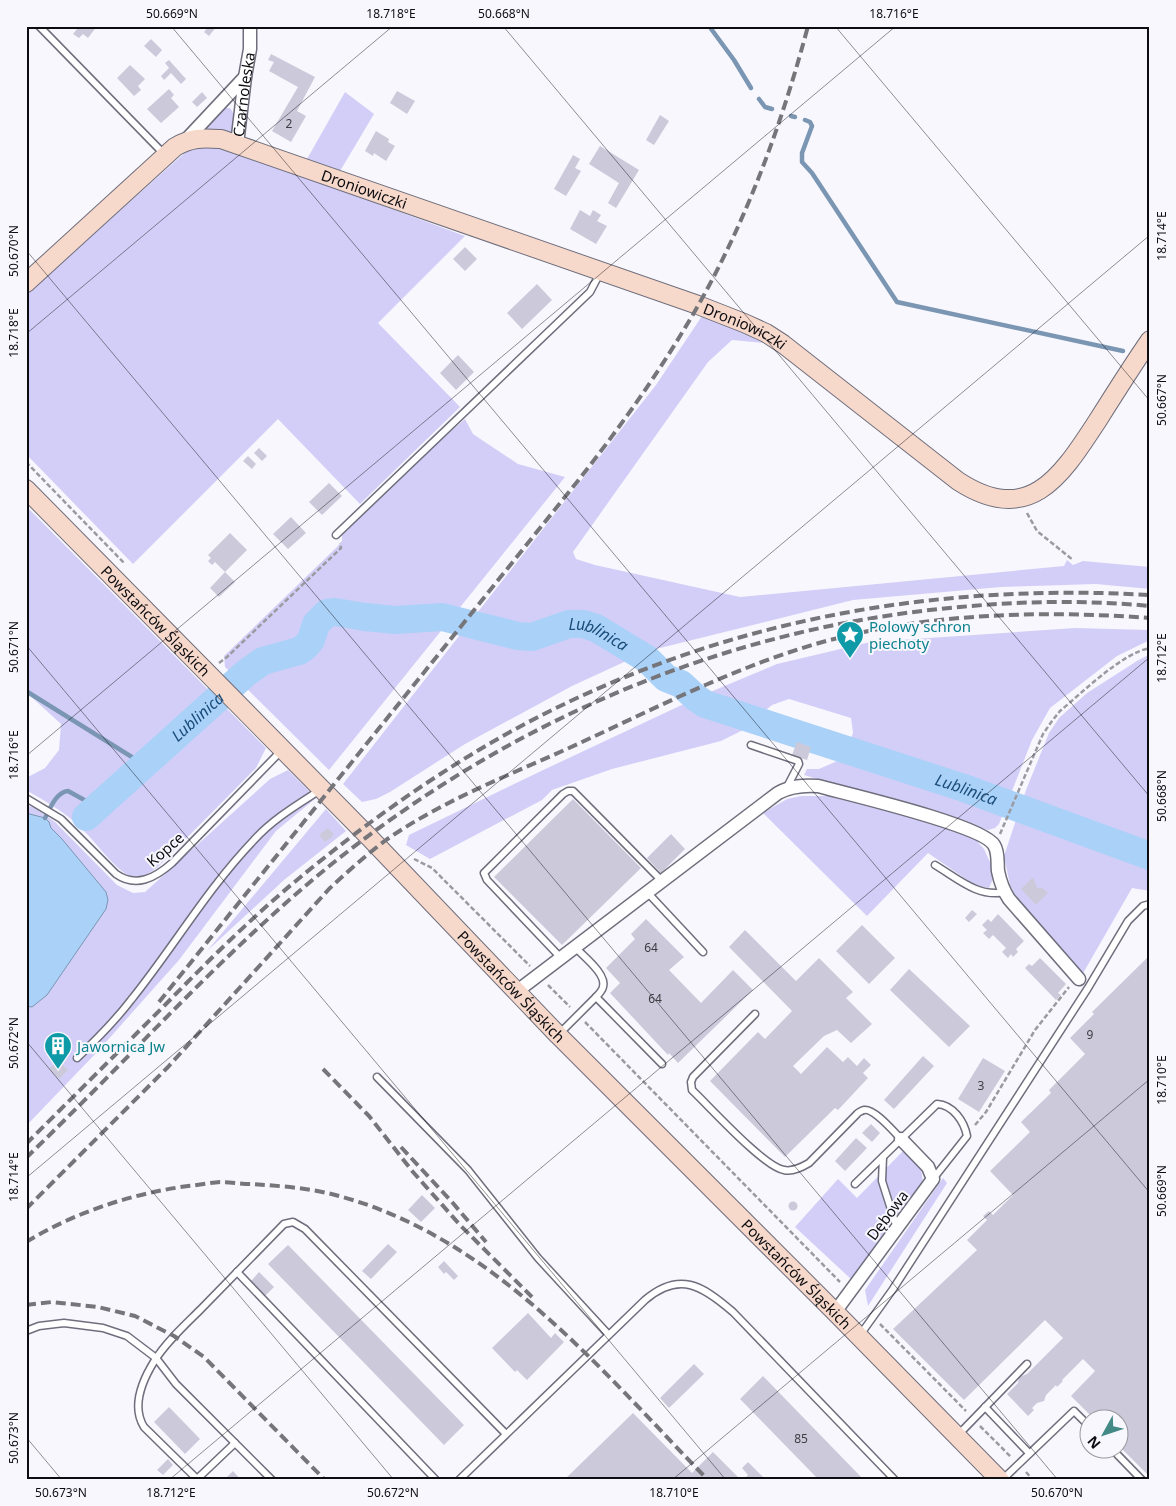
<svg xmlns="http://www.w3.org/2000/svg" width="1176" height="1506" font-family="'Noto Sans',sans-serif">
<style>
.green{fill:#d3cef7}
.water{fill:#aad1f8;stroke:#7b96b3}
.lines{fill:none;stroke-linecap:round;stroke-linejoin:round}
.stream{stroke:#7b96b3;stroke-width:4.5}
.river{stroke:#aad1f8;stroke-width:28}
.building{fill:#cccada}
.lane-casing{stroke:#6f6e7c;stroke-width:9}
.street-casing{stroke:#6f6e7c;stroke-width:15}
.secondary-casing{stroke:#6f6e7c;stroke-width:20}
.path{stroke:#9b9aa0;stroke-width:2.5;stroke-dasharray:5 2.5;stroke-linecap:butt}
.lane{stroke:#fff;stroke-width:6}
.street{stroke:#fff;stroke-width:12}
.secondary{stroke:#f7d9cb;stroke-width:18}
.rail{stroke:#75757a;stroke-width:4;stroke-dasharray:10 5;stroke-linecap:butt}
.ticks{fill:none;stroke:#0c0c11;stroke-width:1;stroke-opacity:0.45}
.labels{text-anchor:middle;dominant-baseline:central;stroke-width:4;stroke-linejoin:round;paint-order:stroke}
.number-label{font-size:12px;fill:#3c3c43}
.street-label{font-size:15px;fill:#0c0c11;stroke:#f8f7fe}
.culture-label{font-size:15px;fill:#0d838f;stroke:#f8f7fe;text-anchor:start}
.water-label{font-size:16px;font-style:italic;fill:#1a4d7a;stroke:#f8f7fe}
.neatline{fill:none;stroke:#0c0c11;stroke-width:2}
.ticks-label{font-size:12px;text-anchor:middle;fill:#0c0c11}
</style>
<rect width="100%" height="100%" fill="#f8f7fe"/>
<g class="green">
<polygon points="345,92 374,114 340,171 307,159"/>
<path d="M224,108H230C237,116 233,125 230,134L207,129L206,126Z"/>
<polygon points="204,147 229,149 465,236 378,323 460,407 360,504 278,419 133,564 26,454 26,294 187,151"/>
<polygon points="702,316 726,324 764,343 732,340 708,362 573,552 576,559 595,565 740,597 1064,566 1067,560 1073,565 1083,561 1150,567 1150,589 1096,584 1001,587 853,600 648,651 572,686 465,744 390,792 376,799 362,802 343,784 656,385"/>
<polygon points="465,419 473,434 518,464 565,477 329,770 225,667 224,656 337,547 342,541 342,534 436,444"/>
<path d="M26,506L266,748L256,768L157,868C148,874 138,880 128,875C113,867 94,840 81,828C65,812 45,801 26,790V778L45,768L59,750L61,724L26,692Z"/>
<polygon points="1075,628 1150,630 1150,640 1117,656 1050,708 1032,740 999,824 995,828 988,830 804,775 807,769 819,769 844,758 853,733 851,718 789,699 772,705 756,718 753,725 721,741 612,769 552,790 542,800 430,859 406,845 409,835 539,772 703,695 777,664 870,642"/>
<polygon points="1150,654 1150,891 1132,888 1082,975 1020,904 1010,885 1004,856 1026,790 1049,733 1059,718 1087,693 1137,661"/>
<polygon points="288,770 316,798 276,831 179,960 98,1051 26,1126 26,805 35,808 55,822 117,885 133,893 145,892 270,779"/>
<polygon points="801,796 832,796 952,827 976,840 984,849 993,869 992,881 989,888 976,886 928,853 867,916 763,813 787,799"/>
<polygon points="326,809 346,831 284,880 207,951"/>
<polygon points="903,1151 921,1169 923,1182 851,1279 795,1227 838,1179 857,1198"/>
<polygon points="943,1178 947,1183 868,1306 865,1290"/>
</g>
<polygon class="water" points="26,813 45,818 49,822 51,828 62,839 106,892 108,900 106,909 47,995 32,1007 26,1006"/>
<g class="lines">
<g class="stream">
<polyline points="709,26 734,60 751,88"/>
<polyline points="759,99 765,107 772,109"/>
<polyline points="791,116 795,117"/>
<polyline points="805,120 810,122 812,126 802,153 802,162 812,173 897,302 1123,351"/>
<polyline points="26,691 143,764"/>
<path d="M45,818C50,809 56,792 68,791L97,807"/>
</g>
<path class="river" id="s1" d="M86,817L246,673L263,661L299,651L305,647L311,640L316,624L327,613L335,612L365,617L396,620L442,617L518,636L532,637L569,624H583L596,628L647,659L666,678L681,684L695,697L705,704L964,788L1150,856"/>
</g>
<g class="building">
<polygon points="72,26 97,26 88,38 83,34 79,38 73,34 77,29"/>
<polygon points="209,26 217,26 209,36 204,32"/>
<polygon points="151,39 162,50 156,57 144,46"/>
<polygon points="271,54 315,77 297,111 306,116 291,142 272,131 298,87 269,71 274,62 268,60"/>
<polygon points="169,60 186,79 181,84 171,73 164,80 161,76 169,68 165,63"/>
<polygon points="130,65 145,79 138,86 141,90 134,96 117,78"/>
<polygon points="169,89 174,95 171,98 179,107 161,123 147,109"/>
<polygon points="397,91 415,101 407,114 390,103"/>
<polygon points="202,92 207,98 197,107 192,102"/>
<polygon points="660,115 669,121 654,145 646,140"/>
<polygon points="376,131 389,139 388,142 395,146 386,161 374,153 373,156 365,151"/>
<polygon points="600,146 639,170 616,208 608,203 619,183 589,164"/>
<polygon points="573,155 580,159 575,168 581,171 566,196 554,189"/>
<polygon points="580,210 590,216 593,210 601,215 597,221 607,226 596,244 570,229"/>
<polygon points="465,247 477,259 465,271 453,259"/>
<polygon points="537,284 552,300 522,329 507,313"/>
<polygon points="458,355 474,372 456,390 440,373"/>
<polygon points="259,448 267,456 262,461 254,453"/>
<polygon points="248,456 256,464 252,469 243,461"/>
<polygon points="329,483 342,496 322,515 309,502"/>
<polygon points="291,517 306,533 288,549 273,534"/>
<polygon points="230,533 247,550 225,572 215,562 212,565 208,561 211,558 208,555"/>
<polygon points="225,572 235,582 219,597 210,588"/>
<polygon points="797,742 811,747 807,760 792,755"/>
<polygon points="573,799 641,868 562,945 494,877"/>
<polygon points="328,828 334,835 325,842 319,835"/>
<polygon points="671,834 685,849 661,873 647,858"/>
<polygon points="1033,877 1037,888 1042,888 1048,893 1036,905 1021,889"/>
<polygon points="972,910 977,914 969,922 965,918"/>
<polygon points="998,914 1024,941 1016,949 1018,952 1013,957 1011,954 1008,958 1002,952 1006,948 993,935 989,939 983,933 987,930 982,925 988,919 991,922"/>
<polygon points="646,919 684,957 669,970 701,1003 733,970 753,990 678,1063 669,1053 668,1055 610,993 620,983 606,968 635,939 631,934"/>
<polygon points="862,925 895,958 869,984 836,951"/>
<polygon points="745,930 796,981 819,958 853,992 846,998 872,1024 851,1043 837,1030 824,1036 793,1066 801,1074 827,1047 843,1062 848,1057 857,1066 864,1058 871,1065 863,1073 868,1078 838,1110 835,1108 785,1157 710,1081 758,1032 765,1039 792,1011 729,947"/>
<polygon points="1150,955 1150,1477 1118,1445 1118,1418 1093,1418 1071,1396 1095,1371 1083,1359 1062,1380 1063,1381 1057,1387 1056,1385 1046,1395 1044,1401 1037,1403 1032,1408 1034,1410 1028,1416 1007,1394 1018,1383 1019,1377 1027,1374 1063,1338 1045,1320 964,1400 893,1329 977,1250 967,1240 987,1220 983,1216 989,1211 993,1215 1013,1195 990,1171 1030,1132 1021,1122 1051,1093 1049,1090 1085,1054 1070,1038 1094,1014 1092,1012"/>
<polygon points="1040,958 1066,984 1058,993 1061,995 1056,1000 1025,968 1029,964 1032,966"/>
<polygon points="909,969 970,1026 949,1047 890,990"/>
<polygon points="923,1056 934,1066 894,1109 884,1100"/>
<polygon points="983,1058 1005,1071 979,1112 958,1099"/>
<polygon points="58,1060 68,1070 59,1079 49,1069"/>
<polygon points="871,1124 880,1133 872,1142 862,1133"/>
<polygon points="856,1138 867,1148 845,1171 835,1161"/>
<polygon points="422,1195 435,1208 421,1222 408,1210"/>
<circle cx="793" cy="1206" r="4.5"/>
<polygon points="388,1244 397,1252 371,1279 362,1271"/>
<polygon points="288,1245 464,1425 444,1445 268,1264"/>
<polygon points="444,1261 458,1276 454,1280 446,1272 444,1274 438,1267"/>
<polygon points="259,1272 274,1287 265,1296 251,1281"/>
<polygon points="528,1313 551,1338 555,1333 564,1342 527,1380 517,1370 515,1372 492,1348"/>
<polygon points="694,1364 704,1374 669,1408 660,1398"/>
<polygon points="763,1376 864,1480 816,1480 817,1478 740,1399"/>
<polygon points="169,1407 200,1439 185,1454 154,1422"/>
<polygon points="633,1413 692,1473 713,1452 741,1480 564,1480"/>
<polygon points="168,1459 173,1465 163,1475 157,1470"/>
<polygon points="748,1462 766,1480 743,1480 748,1475 742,1468"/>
<polygon points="233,1471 241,1480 224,1480"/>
</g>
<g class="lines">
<defs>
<g id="lane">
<polyline points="39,26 164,154"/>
<polyline points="336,535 590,292 600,273"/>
<polyline points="751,745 798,761 799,764 787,787"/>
<path d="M26,798L61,819L116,874C136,888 155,878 172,863L282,750"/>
<path d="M935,865C957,878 978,898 1005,892"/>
<polyline points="647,892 703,952"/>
<path d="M575,947C583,956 607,974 603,987C602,991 599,994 596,997"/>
<polyline points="561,958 487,880 484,873 563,794 568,791 573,791 578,796 662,881"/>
<path d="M755,1014L693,1077L691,1082L692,1090C710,1107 764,1167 784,1170C793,1172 802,1167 809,1163L857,1114C857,1113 863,1110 864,1110C874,1108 894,1132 901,1139"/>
<polyline points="559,1034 596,997 662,1064"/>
<path d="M77,1058C96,1040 115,1021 131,1000C173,948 207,889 254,840C273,819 297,805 320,790"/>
<polyline points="377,1077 468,1170 538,1258 608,1334"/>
<polyline points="883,1157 882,1181 897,1228"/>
<path d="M855,1184L937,1104C953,1105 964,1121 967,1136L933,1179"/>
<polyline points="237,1272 436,1480"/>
<polyline points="26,1331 39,1326 64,1323 103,1328 127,1336 156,1358 176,1384 272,1480"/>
<polyline points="860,1335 893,1289 1088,988 1128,921 1143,906 1150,904"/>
<polyline points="985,1407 1029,1453"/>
<polyline points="958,1435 1027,1364"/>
<polyline points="1111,1448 1142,1480"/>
<path d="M197,1479L144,1427C131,1406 143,1379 155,1360C167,1341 185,1325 201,1309C228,1281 256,1253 284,1224L293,1222L305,1229L506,1434"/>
<polyline points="196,1480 235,1443"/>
<path d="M459,1480L645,1300C679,1271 702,1285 733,1312L895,1480"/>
<polyline points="1002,1480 1074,1411 1088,1425"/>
</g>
<g id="street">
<polyline points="186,140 245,77"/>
<path id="s2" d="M237,144L245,77L250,49V26"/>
<path d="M516,992L778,793C791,786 803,785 818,786C847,794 982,825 994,845C999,853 997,862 998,871C1000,881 1003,890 1009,899L1079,979"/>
<polyline points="835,1312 933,1179 928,1167 901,1139"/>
</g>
<g id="secondary">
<path id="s3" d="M26,283L175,147C192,137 203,138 221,139L698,305L744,323L766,333L783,344L958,481C1030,528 1062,475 1098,420C1115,393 1132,366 1150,340"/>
<path id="s4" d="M26,489L368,836L558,1035L835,1312L1000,1480"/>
</g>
</defs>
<use href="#lane" class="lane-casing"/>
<use href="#street" class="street-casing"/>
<use href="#secondary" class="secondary-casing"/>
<g class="path">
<polyline points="26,462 125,564"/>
<polyline points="1027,513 1037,531 1073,560"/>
<polyline points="219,663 227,657 341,548 340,543"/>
<path d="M1000,834L1043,734L1052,721L1060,711C1083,692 1122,653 1150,648"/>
<polyline points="414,859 432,868 530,966"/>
<polyline points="548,985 570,1007"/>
<polyline points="585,1022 840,1282"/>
<polyline points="975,1125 986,1112 1035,1030 1069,987"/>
<polyline points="880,1324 966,1411"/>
<polyline points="980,1426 1011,1457"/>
<polyline points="1026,1472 1033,1480"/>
</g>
<use href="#lane" class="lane"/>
<use href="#street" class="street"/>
<use href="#secondary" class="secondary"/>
<g class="rail">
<path d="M159,1002L577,482C614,435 649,387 680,336C739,241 779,135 808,26"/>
<polyline points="323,1069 369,1116 413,1172 460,1225 532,1297"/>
<path d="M26,1144C72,1098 119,1051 165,1005C209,960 254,915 303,875C365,824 431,777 501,737C702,624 921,582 1150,595"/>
<polyline points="401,1147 452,1202 486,1242"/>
<path d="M26,1158C65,1120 104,1081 142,1042C203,980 265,918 333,863C515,718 728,627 960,607C1023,601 1087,600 1150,606"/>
<path d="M26,1209L168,1067L329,889C347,872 366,855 386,840C442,801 507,776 569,748C650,711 732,668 819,643C926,613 1040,610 1150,618"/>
<path d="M26,1242C76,1212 130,1194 188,1186C198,1185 209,1183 220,1182C230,1182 241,1184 252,1184C280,1186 311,1188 339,1196C494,1238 600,1369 708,1480"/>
<polyline points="26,1305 52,1302 98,1307 135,1316 174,1336 204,1357 325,1480"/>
</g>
</g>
<path class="ticks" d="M171,26L1150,1193M503,26L1150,797M835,26L1150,401M26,250L1058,1480M26,334L393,26M26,645L726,1480M26,756L896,26M26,1041L394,1480M26,1178L1150,235M26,1437L62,1480M169,1480L1150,657M672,1480L1150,1079"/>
<defs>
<symbol id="sight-pin" viewBox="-11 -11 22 30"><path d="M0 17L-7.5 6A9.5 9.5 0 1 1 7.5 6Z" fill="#0f9aa8" stroke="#f8f7fe"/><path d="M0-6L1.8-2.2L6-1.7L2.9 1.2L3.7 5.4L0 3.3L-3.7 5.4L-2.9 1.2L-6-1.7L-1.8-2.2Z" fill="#fff"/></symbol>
<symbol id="building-pin" viewBox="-11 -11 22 30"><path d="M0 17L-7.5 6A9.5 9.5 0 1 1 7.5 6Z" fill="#0f9aa8" stroke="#f8f7fe"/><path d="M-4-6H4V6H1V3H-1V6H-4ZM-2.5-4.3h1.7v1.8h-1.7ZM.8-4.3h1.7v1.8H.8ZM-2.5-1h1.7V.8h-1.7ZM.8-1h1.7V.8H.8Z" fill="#fff"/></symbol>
</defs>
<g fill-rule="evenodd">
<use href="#sight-pin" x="834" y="619" width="32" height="43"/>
<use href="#building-pin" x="42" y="1030" width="32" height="43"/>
</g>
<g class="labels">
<g class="number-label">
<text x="289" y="123">2</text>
<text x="651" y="947">64</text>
<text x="655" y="998">64</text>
<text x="1090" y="1034">9</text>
<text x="981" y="1085">3</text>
<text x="801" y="1438">85</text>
</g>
<g class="street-label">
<text stroke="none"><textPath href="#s2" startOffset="50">Czarnoleska</textPath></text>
<text stroke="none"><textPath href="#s3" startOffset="401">Droniowiczki</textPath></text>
<text stroke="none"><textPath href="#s3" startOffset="806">Droniowiczki</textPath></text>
<text stroke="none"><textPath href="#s4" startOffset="185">Powstańców Śląskich</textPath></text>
<text transform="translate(165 849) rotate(-41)">Kopce</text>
<text stroke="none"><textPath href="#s4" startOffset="695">Powstańców Śląskich</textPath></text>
<text transform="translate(887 1215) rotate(-53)">Dębowa</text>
<text stroke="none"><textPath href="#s4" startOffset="1100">Powstańców Śląskich</textPath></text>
</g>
<g class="culture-label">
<text x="869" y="626">Polowy schron<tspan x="869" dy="17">piechoty</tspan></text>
<text x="77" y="1046">Jawornica Jw</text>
</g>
<g class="water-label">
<text stroke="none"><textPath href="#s1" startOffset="601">Lublinica</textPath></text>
<text stroke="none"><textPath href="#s1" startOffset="150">Lublinica</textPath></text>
<text stroke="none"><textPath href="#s1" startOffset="1006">Lublinica</textPath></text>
</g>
</g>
<rect width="1176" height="1506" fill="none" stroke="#f8f7fe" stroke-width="55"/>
<g transform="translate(1104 1434) rotate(230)"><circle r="24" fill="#f8f7fe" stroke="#9a999f"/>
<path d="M0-4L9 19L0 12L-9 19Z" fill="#438a87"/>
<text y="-8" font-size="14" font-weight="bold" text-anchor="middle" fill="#0c0c11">N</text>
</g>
<rect x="28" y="28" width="1120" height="1450" class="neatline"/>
<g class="ticks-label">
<text x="172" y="18">50.669°N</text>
<text x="391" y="18">18.718°E</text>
<text x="504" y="18">50.668°N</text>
<text x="894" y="18">18.716°E</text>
<text transform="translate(1162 236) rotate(-90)" y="4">18.714°E</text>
<text transform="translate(14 251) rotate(-90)" y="4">50.670°N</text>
<text transform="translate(14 333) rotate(-90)" y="4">18.718°E</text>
<text transform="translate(1162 400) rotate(-90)" y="4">50.667°N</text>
<text transform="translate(14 647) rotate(-90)" y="4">50.671°N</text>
<text transform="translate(1162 658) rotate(-90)" y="4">18.712°E</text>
<text transform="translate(14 755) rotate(-90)" y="4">18.716°E</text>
<text transform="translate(1162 796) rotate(-90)" y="4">50.668°N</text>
<text transform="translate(14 1043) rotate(-90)" y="4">50.672°N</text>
<text transform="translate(1162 1080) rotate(-90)" y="4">18.710°E</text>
<text transform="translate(14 1177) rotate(-90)" y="4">18.714°E</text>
<text transform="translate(1162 1191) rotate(-90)" y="4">50.669°N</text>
<text transform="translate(14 1438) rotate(-90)" y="4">50.673°N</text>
<text x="61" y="1497">50.673°N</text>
<text x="171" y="1497">18.712°E</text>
<text x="393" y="1497">50.672°N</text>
<text x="674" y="1497">18.710°E</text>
<text x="1057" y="1497">50.670°N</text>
</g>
</svg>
